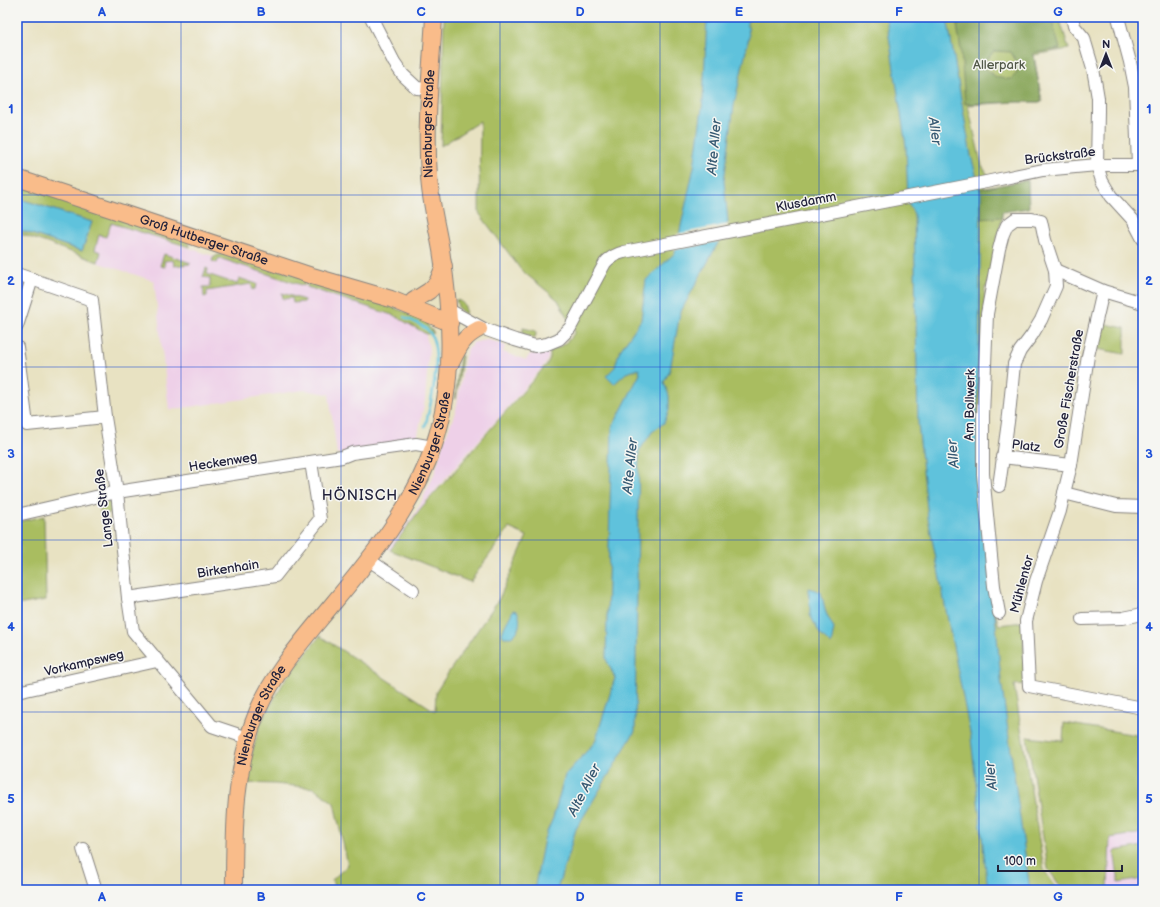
<svg xmlns="http://www.w3.org/2000/svg" width="1160" height="907" font-family="'Balsamiq Sans',sans-serif">
<style>
.built{fill:#eed0e8}
.green{fill:#a9bd61;stroke:#66704e}
.forest{fill:#86a457;stroke:#546349;fill-rule:evenodd}
.water{fill:#5ec2dc;stroke:#40728c}
.pier{fill:#e8e2c2}
.lines{fill:none;stroke-linecap:round;stroke-linejoin:round}
.stream{stroke:#5ec2dc;stroke-width:2.5}
.minor-casing{stroke:#85827e;stroke-width:14}
.major-casing{stroke:#85827e;stroke-width:18}
.minor{stroke:#fff;stroke-width:12}
.major{stroke:#f9bc8a;stroke-width:16}
.grid{fill:none;stroke:#1d4ed8;stroke-width:1;stroke-opacity:0.55}
.labels{text-anchor:middle;dominant-baseline:central;stroke-width:3;stroke-linejoin:round;paint-order:stroke}
.park-label{font-size:13px;fill:#515848;stroke:#f6f6f2}
.street-label{font-size:13px;fill:#22223b;stroke:#f6f6f2}
.water-label{font-size:14px;font-style:italic;fill:#375a73;stroke:#f6f6f2}
.quarter-label{font-size:15px;letter-spacing:1px;fill:#22223b;stroke:#f6f6f2}
.neatline{fill:none;stroke:#1d4ed8;stroke-width:1.5}
.grid-label{font-size:13px;text-anchor:middle;font-weight:bold;fill:#1d4ed8}
</style>
<rect width="100%" height="100%" fill="#f6f6f2"/>
<filter id="ink" filterUnits="userSpaceOnUse"><feTurbulence type="fractalNoise" baseFrequency=".025" numOctaves="2"/><feDisplacementMap in="SourceGraphic" scale="8" xChannelSelector="R" yChannelSelector="G"/><feConvolveMatrix kernelMatrix="1 2 1 2 8 2 1 2 1" color-interpolation-filters="sRGB"/></filter>
<filter id="wash" filterUnits="userSpaceOnUse"><feTurbulence type="fractalNoise" baseFrequency=".012" numOctaves="4" result="noise"/><feDisplacementMap in="SourceGraphic" scale="16" xChannelSelector="R" yChannelSelector="G"/><feGaussianBlur stdDeviation="0.9" result="paint"/><feColorMatrix in="noise" values="0 0 0 0 0 0 0 0 0 0 0 0 0 0 0 0 0 1.4 0 .05"/><feComposite in="paint" operator="in"/></filter>
<g filter="url(#wash)">
<rect width="100%" height="100%" fill="#e8e2c2"/>
<g class="built">
<polygon points="101,219 398,317 425,332 429,348 425,400 417,439 337,454 329,394 304,390 169,410 154,281 88,259"/>
<polygon points="488,340 496,342 505,346 503,352 526,360 530,354 548,351 548,358 546,363 421,507 390,550 387,548 413,516 420,505 435,472 444,441 456,410 465,356 467,350 472,343 480,341"/>
<polygon points="1084,812 1110,838 1143,833 1143,890 1062,890 1050,873"/>
</g>
<g class="green">
<path d="M444,17H1059L1069,49L1034,55L1042,102H1016L968,105L979,154L982,166L988,175L983,177L987,218L1002,217L987,287H985L980,423L987,524L997,620L999,625L1023,622L1025,684L1014,685L1044,870L1058,890H335L332,880L348,865L334,803L314,788L275,784L244,783L260,724L285,680L320,636L435,711L436,692L448,673L499,599L527,536L509,528L470,582L390,550L421,508L454,472L487,433L547,364L550,358V351C561,347 568,342 575,332L558,300L521,270L479,213L480,121L441,146Z"/>
<polygon points="17,182 189,240 190,247 111,223 106,237 99,235 95,250 101,252 98,262 47,243 17,233 17,229 82,251 92,222 17,198"/>
<polygon points="164,254 191,263 190,264 174,266 173,260 164,261 165,267 160,266"/>
<polygon points="224,254 307,278 304,286 219,258 217,263 212,261 213,258 218,255"/>
<polygon points="206,268 208,269 207,274 237,284 239,278 257,284 256,288 253,290 251,284 207,291 207,296 204,297 203,287 210,287 210,278 203,277"/>
<polygon points="311,280 429,320 428,326 434,333 426,334 395,316 307,287 308,281"/>
<polygon points="282,293 304,300 304,302 293,303 292,298 283,299"/>
<path d="M456,300C463,301 467,307 465,314L459,309Z"/>
<polygon points="1101,323 1125,328 1125,354 1097,349"/>
<polygon points="523,328 536,331 536,334 535,338 523,334"/>
<polygon points="460,355 462,356 456,399 455,398"/>
<polygon points="111,502 113,513 101,515 99,504"/>
<polygon points="44,516 46,600 17,605 17,522"/>
<polygon points="1064,723 1143,736 1143,833 1110,838 1108,890 1063,890 1048,869 1027,737 1063,741"/>
<polygon points="1143,846 1143,879 1119,883 1114,851"/>
</g>
<g class="forest">
<path d="M972,17H1051L1060,49L1033,53L1042,102H1016L965,104L961,51L957,25ZM994,51L1011,52L1014,58L1017,73L1011,79C997,79 992,76 983,65Z"/>
<polygon points="1028,180 1029,208 1002,212 1002,217 981,219 981,193 980,189"/>
</g>
<g class="water">
<polygon points="707,17 747,17 749,37 734,105 724,181 728,222 718,243 680,313 670,370 664,382 669,396 669,410 664,423 652,432 639,451 635,731 576,829 557,890 534,890 544,839 553,818 565,775 595,742 615,678 606,659 612,428 640,374 639,369 626,373 614,384 606,376 615,367 619,352 641,320 646,280 675,253 694,167 703,101"/>
<polygon points="886,17 947,17 971,156 981,193 979,350 977,410 992,591 996,625 1001,680 1030,890 988,890 971,738 928,518 918,423 914,214 908,203 906,146"/>
<polygon points="17,198 92,222 82,251 17,229"/>
<polygon points="809,588 821,592 826,613 834,628 831,645 820,634 810,615"/>
<path d="M513,610L517,611C521,618 521,632 511,637C509,637 507,637 504,637L502,634C505,623 509,620 513,610Z"/>
</g>
<polygon class="pier" points="729,224 721,241 674,250 677,234"/>
<g class="lines">
<path class="stream" d="M404,317C412,321 425,325 430,333C443,353 431,404 425,427"/>
</g>
</g>
<g filter="url(#ink)">
<g class="lines">
<defs>
<g id="minor">
<polyline points="371,17 394,62 403,75 417,88 429,89"/>
<polyline points="1072,17 1074,26 1084,38 1085,42 1093,69 1096,86 1098,98 1098,111 1097,165 1102,181 1111,196 1133,220 1143,239"/>
<polyline points="1055,270 1103,291 1143,303"/>
<polyline points="17,274 92,300 105,417 117,492 128,598 133,631 212,726 248,738"/>
<polyline points="1103,291 1088,356 1071,465 1064,493 1060,511 1036,581 1026,621 1029,686 1143,708"/>
<path d="M449,310L484,329L515,340L535,346L547,344L559,339L570,328L605,263C610,257 616,254 624,252L986,182L1043,170L1097,165H1138L1135,87L1130,62L1118,17"/>
<polyline points="17,326 32,279"/>
<polyline points="17,347 27,425 105,417"/>
<polyline points="1002,457 1071,465"/>
<polyline points="999,486 1009,415 1014,364 1020,351 1032,335 1041,320 1056,286 1055,270 1045,240 1041,221 1032,219 1015,219 1007,225 1003,234 999,249 987,314 983,416 983,474 994,586 999,613"/>
<polyline points="1064,493 1116,506 1143,507"/>
<polyline points="17,515 117,492 342,457 352,453 416,444 433,447"/>
<polyline points="369,560 413,590"/>
<polyline points="128,598 275,576 320,519 311,462"/>
<polyline points="1082,619 1123,618 1143,614"/>
<polyline points="17,692 157,661"/>
<polyline points="83,849 96,890"/>
</g>
<g id="major">
<path id="s1" d="M17,178L312,276L391,299L450,323"/>
<polyline points="413,301 429,291 437,283 444,266"/>
<path d="M451,363C459,347 463,337 479,329"/>
<path id="s2" d="M234,890C234,829 234,767 258,710C275,671 304,639 331,606C372,557 413,507 434,445C455,382 452,316 441,250C437,226 430,201 429,176C425,123 431,70 434,17"/>
</g>
</defs>
<use href="#minor" class="minor-casing"/>
<use href="#major" class="major-casing"/>
<use href="#minor" class="minor"/>
<use href="#major" class="major"/>
</g>
</g>
<path class="grid" d="M181,17V890M341,17V890M500,17V890M660,17V890M819,17V890M979,17V890M17,195H1143M17,367H1143M17,540H1143M17,712H1143"/>
<g class="labels">
<g class="park-label">
<text x="999" y="65">Allerpark</text>
</g>
<g class="street-label">
<text stroke="none"><textPath href="#s2" startOffset="827">Nienburger Straße</textPath></text>
<text transform="translate(1060 156) rotate(-7)">Brückstraße</text>
<text transform="translate(806 202) rotate(-11)">Klusdamm</text>
<text stroke="none"><textPath href="#s1" startOffset="197">Groß Hutberger Straße</textPath></text>
<text transform="translate(1069 389) rotate(-80)">Große Fischerstraße</text>
<text transform="translate(970 405) rotate(-89)">Am Bollwerk</text>
<text stroke="none"><textPath href="#s2" startOffset="503">Nienburger Straße</textPath></text>
<text transform="translate(1026 446) rotate(7)">Platz</text>
<text transform="translate(223 462) rotate(-9)">Heckenweg</text>
<text transform="translate(104 508) rotate(-97)">Lange Straße</text>
<text transform="translate(228 569) rotate(-9)">Birkenhain</text>
<text transform="translate(1022 584) rotate(-75)">Mühlentor</text>
<text transform="translate(84 663) rotate(-13)">Vorkampsweg</text>
<text stroke="none"><textPath href="#s2" startOffset="179">Nienburger Straße</textPath></text>
</g>
<g class="water-label">
<text transform="translate(935 131) rotate(82)">Aller</text>
<text transform="translate(714 147) rotate(-85)">Alte Aller</text>
<text transform="translate(953 454) rotate(-95)">Aller</text>
<text transform="translate(630 466) rotate(-84)">Alte Aller</text>
<text transform="translate(991 776) rotate(-96)">Aller</text>
<text transform="translate(584 790) rotate(-63)">Alte Aller</text>
</g>
<g class="quarter-label">
<text x="360" y="495">HÖNISCH</text>
</g>
</g>
<rect width="1160" height="907" fill="none" stroke="#f6f6f2" stroke-width="44"/>
<g transform="translate(1106 54)" stroke="#f6f6f2" stroke-width="3" paint-order="stroke">
<path d="M0-3L7 15L0 10L-7 15Z" fill="#22223b"/>
<text y="-6" font-size="11" font-weight="bold" text-anchor="middle" fill="#22223b">N</text>
</g>
<path d="M998 865v6h124v-6" fill="none" stroke="#22223b" stroke-width="2"/>
<text x="1004" y="865" font-size="12" fill="#22223b" stroke="#f6f6f2" stroke-width="3" paint-order="stroke">100 m</text>
<rect x="22" y="22" width="1116" height="863" class="neatline"/>
<g class="grid-label">
<text x="102" y="16">A</text>
<text x="261" y="16">B</text>
<text x="421" y="16">C</text>
<text x="580" y="16">D</text>
<text x="739" y="16">E</text>
<text x="899" y="16">F</text>
<text x="1058" y="16">G</text>
<text x="11" y="113">1</text>
<text x="1149" y="113">1</text>
<text x="11" y="285">2</text>
<text x="1149" y="285">2</text>
<text x="11" y="458">3</text>
<text x="1149" y="458">3</text>
<text x="11" y="631">4</text>
<text x="1149" y="631">4</text>
<text x="11" y="803">5</text>
<text x="1149" y="803">5</text>
<text x="102" y="901">A</text>
<text x="261" y="901">B</text>
<text x="421" y="901">C</text>
<text x="580" y="901">D</text>
<text x="739" y="901">E</text>
<text x="899" y="901">F</text>
<text x="1058" y="901">G</text>
</g>
</svg>
